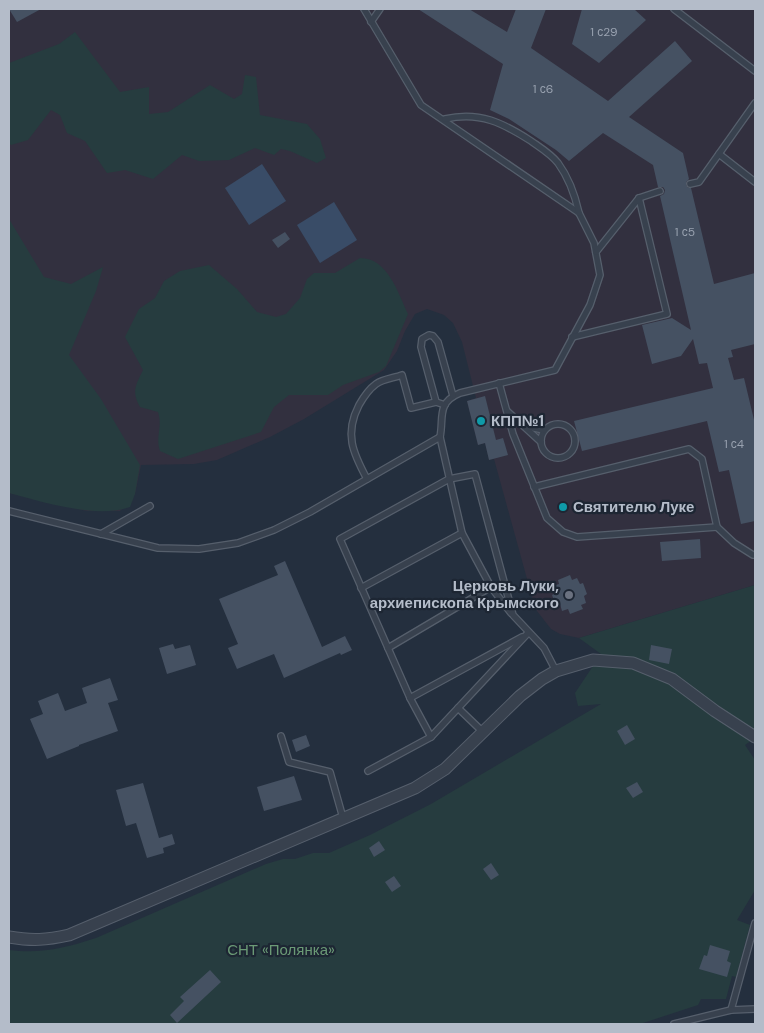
<svg xmlns="http://www.w3.org/2000/svg" width="764" height="1033" font-family="'DM Sans',sans-serif">
<style>
.medical{fill:#32303f}
.green{fill:#263c3f}
.water{fill:#394c67}
.building{fill:#455162}
.lines{fill:none;stroke-linecap:round;stroke-linejoin:round}
.lane-casing{stroke:#565f6c;stroke-width:8}
.street-casing{stroke:#565f6c;stroke-width:13}
.lane{stroke:#38414e;stroke-width:5.5}
.street{stroke:#38414e;stroke-width:11}
.culture-dot{fill:#0f9aa8;stroke:#1d2633;stroke-width:2}
.worship-dot{fill:#6b7280;stroke:#1d2633;stroke-width:2}
.labels{text-anchor:middle;dominant-baseline:central;stroke-width:4.5;stroke-linejoin:round;paint-order:stroke}
.number-label{font-size:12px;fill:#98a1af}
.poi-label{font-size:15px;font-weight:bold;fill:#b4bcc9;stroke:#1d2633;text-anchor:start}
.park-label{font-size:15px;fill:#6b9a76;stroke:#1d2633}
</style>
<rect width="100%" height="100%" fill="#242f3e"/>
<polygon class="medical" points="9,9 755,9 755,585 579,638 560,634 551,629 537,611 532,597 494,459 489,460 485,443 478,445 467,401 476,398 462,342 453,323 444,315 427,309 415,314 405,331 397,351 384,370 304,419 270,437 217,460 194,464 141,465 135,494 120,511 87,511 9,493"/>
<g class="green">
<polygon points="75,32 120,92 149,87 149,114 168,112 210,85 234,99 242,94 245,75 256,77 260,115 307,124 320,139 326,158 317,163 290,151 281,149 274,155 255,148 229,160 199,161 182,155 153,179 125,170 107,173 85,141 67,133 60,115 51,110 28,140 11,145 9,143 9,63 59,44"/>
<path d="M9,219L44,277L71,284L103,267L96,291L69,355L101,399L140,465L135,494L130,507C96,519 43,502 9,493Z"/>
<path d="M360,258C388,258 398,293 408,314L386,366L379,372L343,385L328,395H289L274,407L261,432L178,459L160,451C155,436 163,428 158,412L140,407C131,391 136,385 143,370L125,337L139,309L155,298L164,281L180,271L209,265L237,289L257,312L276,317L286,314L300,298L307,279L314,273H335Z"/>
<path d="M755,585V738L745,745L755,760V890L737,920L750,925L736,977L732,976L726,999H701L698,1005L640,1024H9V950C41,954 65,948 96,938L266,864L283,859H295L313,853H329L370,835L431,804L601,704L578,706L575,693L601,654L579,638Z"/>
</g>
<g class="water">
<polygon points="262,164 286,201 249,225 225,188"/>
<polygon points="334,202 357,240 320,263 297,225"/>
</g>
<g class="building">
<polygon points="9,9 41,9 17,22"/>
<polygon points="418,9 469,9 507,32 516,9 546,9 531,48 608,101 675,41 692,61 629,117 683,153 689,179 686,182 686,185 688,188 691,188 714,284 755,273 755,344 731,350 733,357 728,358 734,380 744,378 755,424 755,521 741,524 729,470 719,472 707,421 582,451 574,421 713,388 707,363 699,364 693,339 681,356 652,364 642,325 672,318 691,330 660,196 664,194 665,190 663,187 658,187 653,165 603,133 569,161 556,150 509,119 490,110 503,64"/>
<polygon points="582,9 634,9 646,20 599,63 572,44"/>
<polygon points="285,232 290,239 278,248 272,240"/>
<polygon points="485,396 496,440 503,438 508,455 489,460 485,443 478,445 467,401"/>
<polygon points="700,539 701,558 662,561 660,542"/>
<polygon points="285,561 322,647 345,636 352,650 341,655 340,653 284,678 274,654 237,669 228,648 238,644 219,599 278,575 274,566"/>
<polygon points="570,575 572,580 577,578 580,584 583,583 587,594 584,596 586,603 581,605 583,609 570,614 568,609 562,611 560,604 556,606 552,595 556,593 553,586 559,584 558,580"/>
<polygon points="173,644 175,649 190,645 196,665 167,674 159,648"/>
<polygon points="651,645 672,649 669,664 649,660"/>
<polygon points="110,678 118,700 108,703 118,731 79,745 79,746 47,759 30,719 43,714 38,701 58,693 65,711 87,703 82,688"/>
<polygon points="627,725 635,739 625,745 617,731"/>
<polygon points="306,735 310,746 296,752 292,740"/>
<polygon points="294,776 302,800 264,811 257,787"/>
<polygon points="637,782 643,792 633,798 626,788"/>
<polygon points="143,783 159,838 172,834 175,844 163,848 164,853 147,858 136,823 126,826 116,790"/>
<polygon points="379,841 385,850 374,857 369,848"/>
<polygon points="491,863 499,875 491,880 483,869"/>
<polygon points="394,876 401,886 392,892 385,882"/>
<polygon points="710,945 730,951 727,961 731,963 727,977 699,969 704,955 707,956"/>
<polygon points="210,970 221,982 177,1023 170,1015 184,1001 180,997"/>
</g>
<g class="lines">
<defs>
<g id="lane">
<path d="M364,9L421,105L579,213L594,243L600,275L590,305L555,370L460,393C436,403 444,418 440,437L462,533L491,587L388,648"/>
<polyline points="674,9 755,71"/>
<polyline points="371,22 380,9"/>
<path d="M445,119C480,111 503,123 531,141C541,148 551,154 558,163C569,178 575,195 579,213"/>
<polyline points="719,154 755,182"/>
<polyline points="690,184 699,182 755,103"/>
<polyline points="596,252 639,198 660,191"/>
<polyline points="572,337 667,314 639,198"/>
<polyline points="499,383 513,434 547,518 563,532 577,537 717,527"/>
<polyline points="436,402 421,347 422,339 429,335 433,336 438,342 453,396"/>
<polyline points="507,411 541,442"/>
<circle cx="558" cy="441" r="17"/>
<polyline points="524,426 544,430"/>
<path d="M367,479C353,453 344,434 359,405C363,398 369,389 376,384C383,379 394,378 402,375L411,408L436,402L445,405"/>
<polyline points="534,487 689,449 702,459 717,527 734,543 753,555 755,555"/>
<polyline points="9,511 158,548 199,549 238,543 274,530 310,512 440,437"/>
<polyline points="101,534 150,506"/>
<polyline points="491,587 511,613"/>
<polyline points="361,588 462,533"/>
<polyline points="410,698 522,637"/>
<polyline points="458,708 483,732"/>
<polyline points="281,736 289,762 330,772 343,818"/>
<polyline points="431,737 410,698 340,539 449,479 475,474 513,615 544,648 556,671"/>
<polyline points="368,771 431,737 528,633"/>
<polyline points="731,1010 755,923"/>
<polyline points="674,1024 731,1010 755,1009"/>
</g>
<path id="street" d="M9,937C33,941 46,940 69,935L415,788L445,769L520,696L542,679L556,671L593,660L633,663L672,679L715,711L755,737"/>
</defs>
<use href="#lane" class="lane-casing"/>
<use href="#street" class="street-casing"/>
<use href="#lane" class="lane"/>
<use href="#street" class="street"/>
</g>
<g class="culture-dot">
<circle cx="481" cy="421" r="5"/>
<circle cx="563" cy="507" r="5"/>
</g>
<circle class="worship-dot" cx="569" cy="595" r="5"/>
<g class="labels">
<g class="number-label">
<text x="604" y="32">1 с29</text>
<text x="543" y="89">1 с6</text>
<text x="685" y="232">1 с5</text>
<text x="734" y="444">1 с4</text>
</g>
<g class="poi-label">
<text x="491" y="421">КПП№1</text>
<text x="573" y="507">Святителю Луке</text>
<text x="559" y="586" text-anchor="end">Церковь Луки,<tspan x="559" dy="17">архиепископа Крымского</tspan></text>
</g>
<g class="park-label">
<text x="281" y="950">СНТ «Полянка»</text>
</g>
</g>
<rect width="764" height="1033" fill="none" stroke="#b4bcc9" stroke-width="20"/>
</svg>
